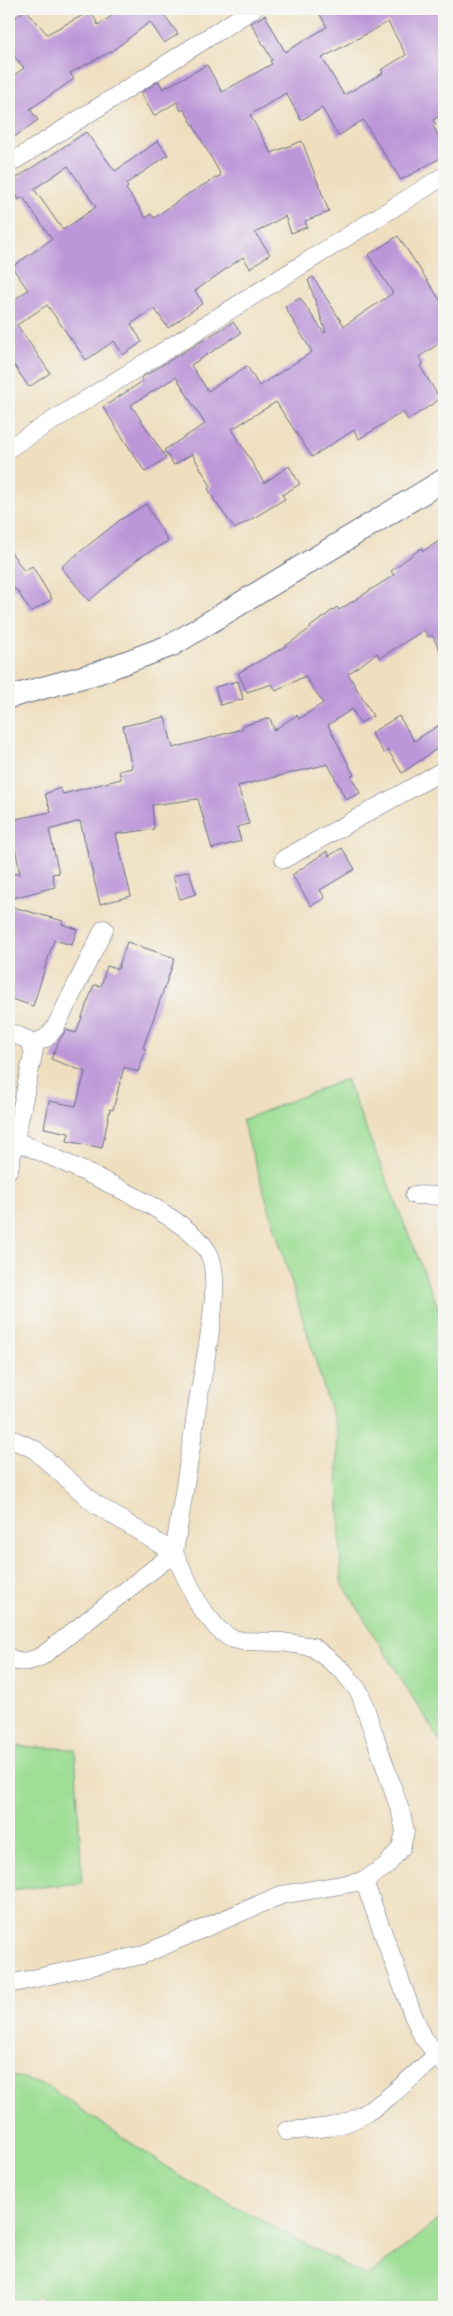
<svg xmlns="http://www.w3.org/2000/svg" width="453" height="2316" font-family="Mali,sans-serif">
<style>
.green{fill:#9ede95;stroke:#5c867a}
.building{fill:#bc96d8;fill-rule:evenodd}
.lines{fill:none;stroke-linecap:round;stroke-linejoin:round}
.minor-casing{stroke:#656d80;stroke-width:19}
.tertiary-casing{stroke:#656d80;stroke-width:24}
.minor{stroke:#fff;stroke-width:18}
.tertiary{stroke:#fff;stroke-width:22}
</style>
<rect width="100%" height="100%" fill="#f6f6f2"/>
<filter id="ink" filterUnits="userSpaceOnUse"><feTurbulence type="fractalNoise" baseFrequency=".02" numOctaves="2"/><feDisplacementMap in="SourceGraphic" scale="10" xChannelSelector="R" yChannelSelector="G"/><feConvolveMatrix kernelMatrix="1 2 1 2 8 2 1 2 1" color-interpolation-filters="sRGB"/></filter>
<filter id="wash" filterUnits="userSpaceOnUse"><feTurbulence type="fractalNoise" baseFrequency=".0096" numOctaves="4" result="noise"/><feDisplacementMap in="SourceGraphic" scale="20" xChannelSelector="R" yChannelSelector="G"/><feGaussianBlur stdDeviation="1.12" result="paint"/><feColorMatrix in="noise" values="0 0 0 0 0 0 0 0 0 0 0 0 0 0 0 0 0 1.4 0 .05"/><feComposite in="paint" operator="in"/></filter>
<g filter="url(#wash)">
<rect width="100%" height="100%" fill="#efdfbf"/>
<g class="green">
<polygon points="346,1079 444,1322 444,1748 341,1581 337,1431 242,1120"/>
<polygon points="9,1746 75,1749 82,1883 9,1890"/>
<polygon points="9,2074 48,2087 185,2179 367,2277 444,2215 444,2307 51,2307 38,2296 27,2307 9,2307"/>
</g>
<g id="blocks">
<g class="building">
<polygon points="25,9 47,34 91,11 98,25 122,9 169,9 163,13 178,34 164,43 150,22 112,51 70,73 74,79 30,109 38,120 9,141 9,79 24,68 9,50 9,23"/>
<path d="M317,9H444V114L433,120L436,125L433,126L444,146V156L401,180L363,120L338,136L322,108L301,120L286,93L250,115L271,153L302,141L329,212L305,221L307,227L291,233L285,216L255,233L270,254L250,268L243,257L195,291L203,303L168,328L154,308L131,324L142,342L123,355L114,341L86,360L47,305L17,325L50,373L29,387L9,358V303L28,290L12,267L52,239L23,197L19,200L9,183L86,132L115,171L158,141L168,155L126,184L128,187L126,189L146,218L151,214L154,218L188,194L221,175L184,109L181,111L177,102L154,116L141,93L159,81L163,89L207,65L222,92L272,64L270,61L272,60L251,23L265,15L285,52L327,27ZM388,22L406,55L381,70L383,73L344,95L322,58ZM68,166L96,207L63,230L34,189Z"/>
<polygon points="398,236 444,306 444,340 419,357 424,364 420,366 440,399 408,420 403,412 359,439 354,430 312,457 276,402 232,429 264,483 289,466 300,484 282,495 285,499 235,529 214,500 208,488 211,486 192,454 174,465 164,450 205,424 176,377 131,405 166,458 145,472 103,407 143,381 141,378 233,322 241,333 191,365 208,391 247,366 259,386 312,352 285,307 300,298 324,333 326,332 308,280 313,277 344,326 393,293 368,255"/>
<polygon points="146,504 168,541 139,558 89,601 61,567 120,520"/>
<polygon points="444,538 444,658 432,635 428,637 424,630 380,658 377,653 348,674 373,716 360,723 352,709 328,725 354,775 351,776 360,793 346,800 328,764 238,786 249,824 237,827 241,841 212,849 198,799 152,805 154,829 116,834 131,896 100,904 80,821 49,830 59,873 52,874 55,887 9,899 9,873 20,874 10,820 51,812 45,794 60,788 63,794 121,779 119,771 132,768 123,726 165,717 173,748 242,729 242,726 270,718 274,730 297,715 299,719 323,703 305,676 276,691 272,684 247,692 238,673 281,649 311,628 310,627 337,607 339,610 394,575 391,571 421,548 423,551"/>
<polygon points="9,549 24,571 32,566 52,599 31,612 16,589 14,590 9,581"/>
<polygon points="238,681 243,699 220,705 215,687"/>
<polygon points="399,716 414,741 444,722 444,744 402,773 388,750 384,753 371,733"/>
<polygon points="342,848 355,869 320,890 325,898 311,906 292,875 327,851 329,856"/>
<polygon points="189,871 196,894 180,899 173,876"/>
<polygon points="9,906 63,921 62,924 77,929 72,945 54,940 33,1006 9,998"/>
<polygon points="127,942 175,958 143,1048 146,1049 138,1072 124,1067 113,1110 110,1109 102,1148 67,1141 69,1133 44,1128 49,1101 76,1106 85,1072 51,1059 60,1039 66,1030 76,1033 94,985 101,986 107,966 118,969"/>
</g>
</g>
</g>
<g filter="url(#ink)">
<use href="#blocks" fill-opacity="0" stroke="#656d80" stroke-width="1"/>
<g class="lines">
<defs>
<g id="minor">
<polyline points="9,164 253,9"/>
<polyline points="9,448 444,176"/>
<polyline points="284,859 444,770"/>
<polyline points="9,1032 28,1040 34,1050 9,1169"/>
<polyline points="32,1044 46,1038 55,1028 104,929"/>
<polyline points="414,1195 444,1196"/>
<polyline points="9,1438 34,1449 94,1503 174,1553 200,1607 218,1629 230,1638 242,1641 282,1642 313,1647 343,1671 360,1693 401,1813 405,1831 401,1848 386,1866 364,1881 281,1895 142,1955 9,1984"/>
<path d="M9,1658C22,1664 29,1662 42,1656L174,1553C182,1504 190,1456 197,1407C202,1374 224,1281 209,1254C188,1213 61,1161 16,1141"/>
<polyline points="364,1881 413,2015 423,2037 444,2064"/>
<path d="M286,2131C309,2129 334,2129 355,2119C385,2104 411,2077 437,2055"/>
</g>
<polyline id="tertiary" points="9,697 97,673 172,645 444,480"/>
</defs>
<use href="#minor" class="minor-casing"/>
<use href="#tertiary" class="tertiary-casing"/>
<use href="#minor" class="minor"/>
<use href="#tertiary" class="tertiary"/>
</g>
</g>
<rect width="453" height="2316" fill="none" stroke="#f6f6f2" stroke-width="30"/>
</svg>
